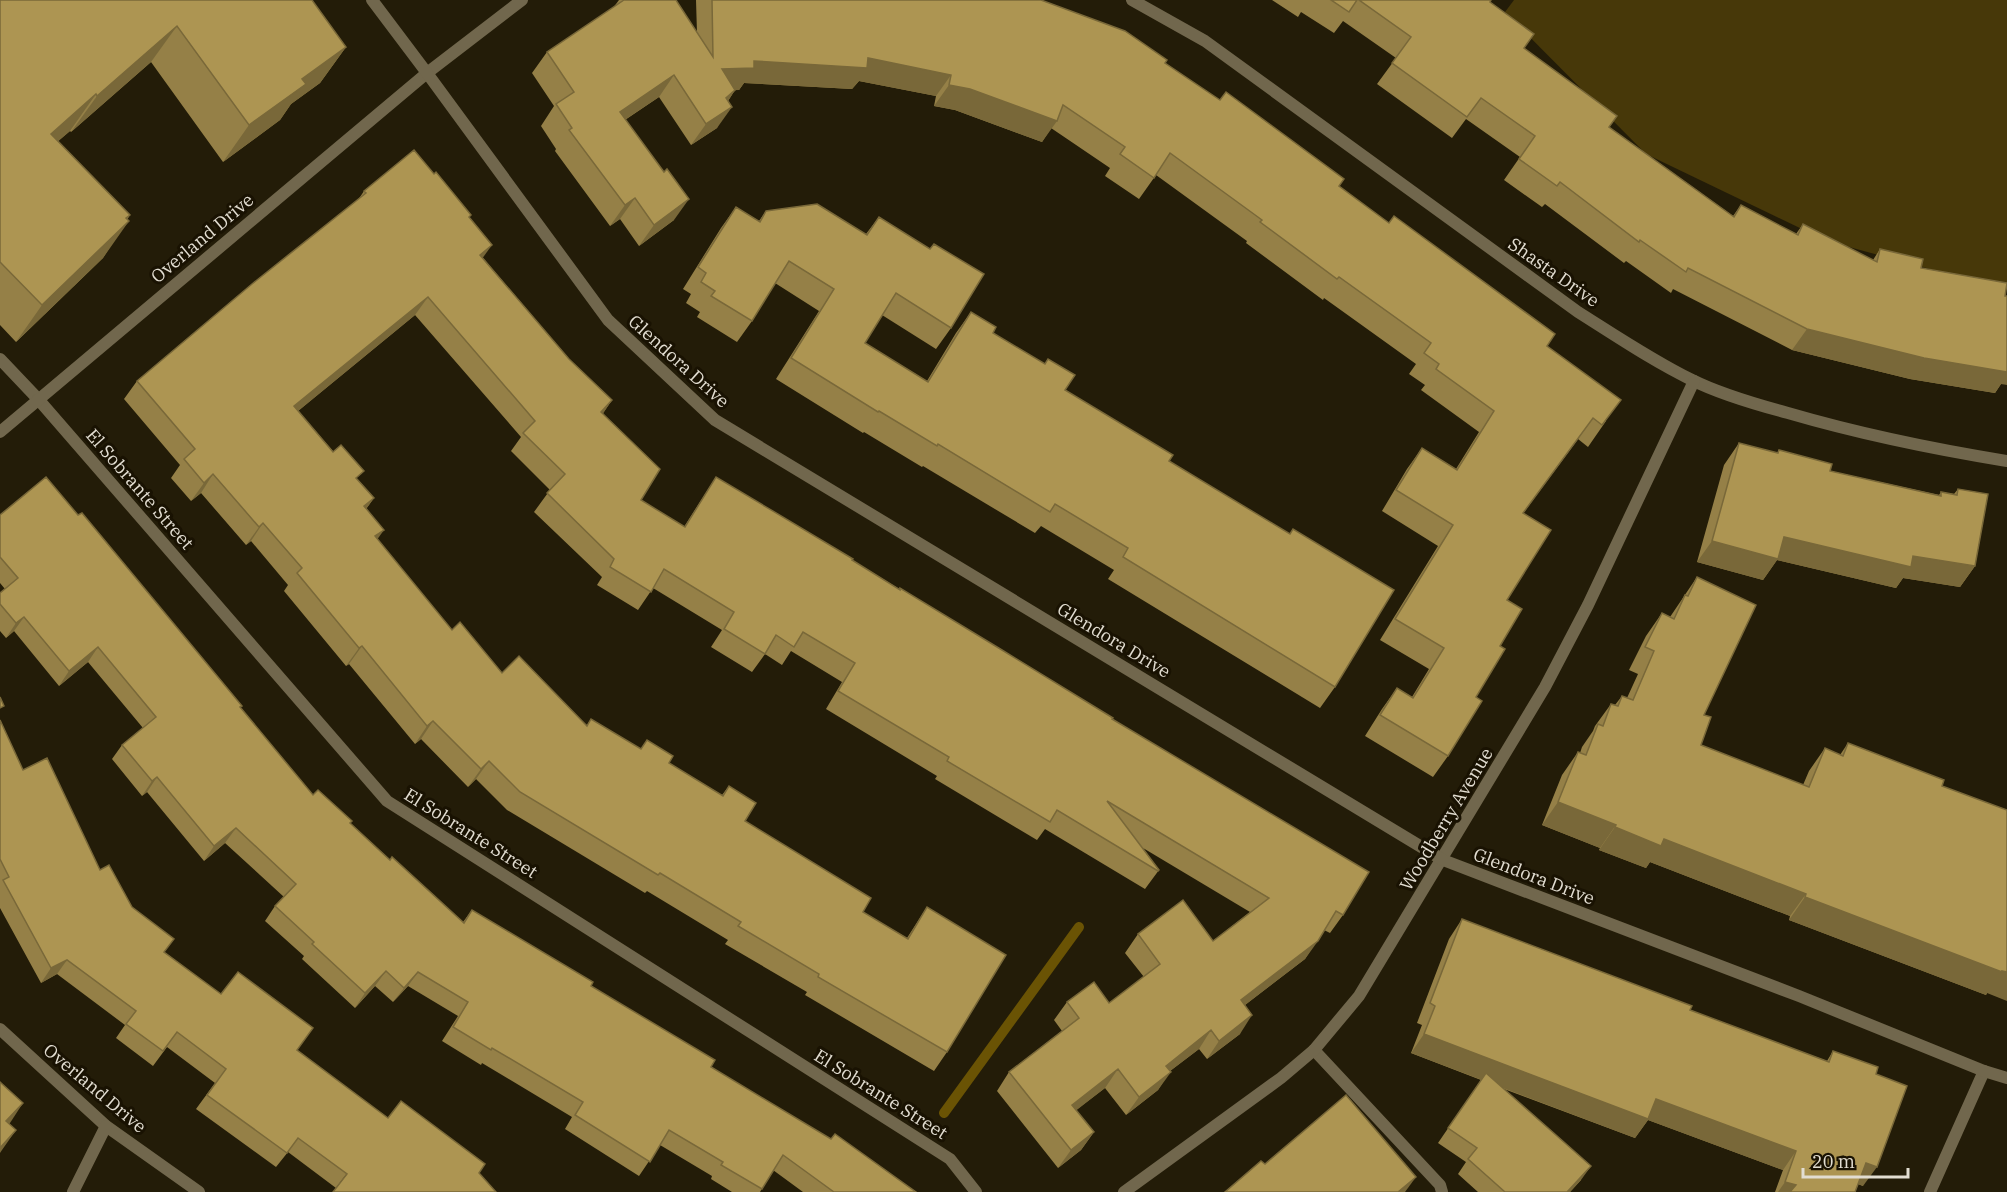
<svg xmlns="http://www.w3.org/2000/svg" width="2007" height="1192" font-family="'IBM Plex Serif',serif">
<style>
.green{fill:#473809}
.lines{fill:none;stroke-linecap:round;stroke-linejoin:round}
.stream{stroke:#6a5304;stroke-width:10}
.service{stroke:#71674d;stroke-width:12}
.minor{stroke:#71674d;stroke-width:12}
.tertiary{stroke:#71674d;stroke-width:12}
.wall{fill:#958047}
.shaded-wall{fill:#796839}
.building{fill:#ad9552;stroke:#796839;stroke-width:1.5}
.labels{text-anchor:middle;dominant-baseline:central;stroke-width:6;stroke-linejoin:round;paint-order:stroke}
.street-label{font-size:18px;fill:#e2ddd1;stroke:#191202}
</style>
<rect width="100%" height="100%" fill="#231c08"/>
<polygon class="green" points="1514,0 2007,0 2007,290 1827,241 1646,154 1505,12"/>
<g class="lines">
<polyline class="stream" points="944,1113 1079,927"/>
<g class="service">
<polyline points="0,359 38,399"/>
<polyline points="1314,1050 1440,1185 1442,1192"/>
</g>
<g class="minor">
<path d="M1132,0L1205,41L1578,312C1616,336 1653,361 1692,380C1720,394 1758,405 1788,413C1860,434 1933,449 2007,461"/>
<polyline points="38,399 387,801 950,1159 976,1192"/>
<polyline points="0,432 427,73 522,0"/>
<polyline points="0,1029 106,1126 199,1192"/>
<polyline points="73,1192 106,1126"/>
<polyline points="1124,1192 1281,1078 1314,1050 1359,996 1545,687 1588,605 1694,381"/>
<polyline points="1930,1192 1984,1071"/>
</g>
<polyline class="tertiary" points="372,0 427,73 608,320 715,420 1443,860 1799,996 1984,1071 2007,1078"/>
</g>
<g class="wall">
<polygon points="0,0 346,47 320,83 291,104 280,120 223,162 151,62 71,132 70,131 58,141 130,215 103,258 16,342 0,325"/>
<polygon points="619,0 676,0 697,33 696,0 1041,0 1165,63 1339,186 1547,346 1606,421 1588,447 1578,439 1523,513 1507,600 1500,646 1448,756 1433,777 1365,736 1382,709 1397,688 1412,697 1429,669 1380,640 1438,546 1382,511 1407,469 1422,448 1456,469 1479,432 1421,390 1425,385 1409,374 1416,364 1324,298 1323,300 1246,243 1247,241 1156,175 1139,199 1105,176 1110,168 1051,128 1042,142 955,110 934,106 936,96 859,81 852,89 744,83 739,90 735,90 728,101 717,128 691,145 659,97 625,120 674,220 639,246 620,219 610,226 555,151 556,149 541,126 554,106 532,73 547,52 613,8"/>
<polygon points="1272,0 1491,0 1490,2 1524,48 1609,127 1733,216 1741,205 1796,234 1803,224 1873,260 1880,249 1921,268 2005,296 2001,384 1995,393 1910,379 1792,350 1673,289 1671,293 1626,261 1624,263 1545,204 1542,207 1504,180 1520,157 1466,119 1452,138 1377,84 1396,58 1343,21 1334,33 1301,12 1298,17"/>
<polygon points="364,191 469,217 483,258 569,359 612,400 603,413 641,500 684,527 716,477 1112,719 1343,915 1330,933 1324,930 1305,959 1245,1005 1240,1034 1207,1059 1199,1049 1170,1071 1158,1090 1126,1115 1105,1088 1076,1110 1094,1132 1081,1150 1058,1168 997,1091 1009,1072 1062,1031 1054,1020 1067,1002 1109,1003 1144,977 1125,953 1138,934 1213,941 1250,912 1143,848 1159,870 1145,889 1045,829 1037,840 935,779 937,776 826,709 842,682 791,651 782,665 765,654 752,672 711,647 722,630 653,588 638,610 597,585 602,577 534,512 550,490 511,451 521,437 415,315 298,411 374,498 366,509 377,539 452,630 502,673 587,725 591,719 641,749 669,763 722,795 729,786 745,821 863,912 907,938 927,907 947,1052 934,1071 805,995 807,992 725,944 728,940 647,891 645,893 507,810 476,779 468,787 421,739 415,744 349,664 346,666 284,591 288,585 251,541 246,545 201,493 191,501 171,478 180,465 124,399 137,381 358,200"/>
<polygon points="736,207 759,221 766,211 866,234 879,217 951,328 936,349 882,315 865,343 927,381 956,333 971,312 993,333 1065,390 1169,461 1335,687 1320,708 1108,579 1114,570 1041,526 1035,533 923,466 922,467 864,432 863,433 776,379 819,311 775,283 752,321 737,342 697,317 700,312 686,303 691,294 683,289 721,228"/>
<polygon points="1739,443 1777,453 1779,450 1830,471 1939,495 1941,492 1954,494 1958,489 1975,566 1960,587 1903,578 1896,588 1777,560 1763,580 1697,562 1724,465"/>
<polygon points="0,515 241,708 313,795 350,823 390,860 463,922 472,910 591,986 711,1067 916,1192 803,1192 773,1170 760,1192 732,1192 711,1179 712,1176 660,1145 639,1176 565,1129 572,1117 482,1063 481,1065 442,1041 458,1016 408,986 393,1002 375,986 355,1008 302,959 304,956 265,921 275,906 284,897 225,843 204,861 147,792 142,796 112,759 122,745 143,728 88,662 59,686 14,631 6,638 0,631 0,593 5,589 0,583"/>
<polygon points="1697,577 1704,715 1701,745 1803,785 1809,771 1825,748 1840,755 1848,743 1942,786 1987,993 1986,995 1789,920 1790,916 1650,862 1646,868 1599,850 1600,848 1542,825 1562,775 1578,752 1580,753 1582,747 1593,731 1595,726 1611,704 1615,705 1622,696 1627,698 1638,674 1629,670 1646,636 1662,613 1670,617"/>
<polygon points="0,720 23,770 100,870 132,907 164,952 388,1118 336,1188 288,1152 276,1167 196,1109 215,1083 167,1047 153,1066 116,1038 125,1025 57,974 41,983 0,908"/>
<polygon points="1462,919 1690,1010 1827,1061 1833,1051 1876,1074 1863,1186 1858,1184 1855,1192 1775,1192 1783,1170 1648,1120 1635,1138 1504,1089 1581,1180 1570,1192 1478,1192 1458,1174 1466,1162 1438,1143 1481,1080 1411,1053 1422,1025 1417,1023 1449,939"/>
</g>
<g class="shaded-wall">
<polygon points="177,26 151,62 71,132 97,96"/>
<polygon points="346,47 320,83 291,104 280,120 223,162 249,125 302,79"/>
<polygon points="868,58 951,75 936,96 859,81 852,89 744,83 739,90 707,91 722,69 754,61"/>
<polygon points="674,75 659,97 605,133 620,112"/>
<polygon points="949,85 970,89 1057,121 1042,142 955,110 934,106"/>
<polygon points="735,90 721,112 726,98"/>
<polygon points="96,94 70,131 25,170 51,134"/>
<polygon points="732,107 717,128 691,145 706,124"/>
<polygon points="635,198 620,219 610,226 625,205"/>
<polygon points="689,199 674,220 639,246 654,225"/>
<polygon points="130,215 118,232 129,221 103,258 16,342 42,305"/>
<polygon points="492,245 479,263 480,255"/>
<polygon points="428,297 415,315 281,425 294,406"/>
<polygon points="1807,329 2007,368 2007,385 2001,384 1995,393 1910,379 1792,350"/>
<polygon points="612,400 600,418 601,412"/>
<polygon points="1593,418 1578,439 1508,534 1523,513"/>
<polygon points="213,474 201,493 191,501 204,483"/>
<polygon points="374,498 361,516 364,506"/>
<polygon points="263,523 251,541 246,545 259,527"/>
<polygon points="384,530 371,548 375,536"/>
<polygon points="1784,537 1913,556 1975,566 1960,587 1903,578 1896,588 1777,560 1763,580 1697,562 1712,541"/>
<polygon points="24,617 14,631 6,638 16,623"/>
<polygon points="362,646 349,664 346,666 359,648"/>
<polygon points="98,647 88,662 59,686 69,671"/>
<polygon points="433,721 421,739 415,744 427,726"/>
<polygon points="489,761 476,779 468,787 481,769"/>
<polygon points="157,777 147,792 142,796 152,781"/>
<polygon points="1558,802 1616,825 1600,848 1542,825"/>
<polygon points="1615,827 1664,839 1806,894 1790,916 1650,862 1646,868 1599,850"/>
<polygon points="236,828 225,843 204,861 214,846"/>
<polygon points="1805,897 2007,972 2007,1001 1987,993 1986,995 1789,920"/>
<polygon points="1318,941 1305,959 1228,1018 1241,1000"/>
<polygon points="67,960 57,974 41,983 51,968"/>
<polygon points="386,971 375,986 355,1008 365,993"/>
<polygon points="418,972 408,986 393,1002 404,988"/>
<polygon points="1252,1015 1240,1034 1207,1059 1219,1041"/>
<polygon points="1211,1030 1199,1049 1153,1084 1166,1066"/>
<polygon points="1424,1034 1656,1099 1796,1151 1783,1170 1648,1120 1635,1138 1411,1053"/>
<polygon points="1118,1069 1105,1088 1060,1123 1072,1105"/>
<polygon points="1171,1072 1158,1090 1126,1115 1139,1097"/>
<polygon points="23,1103 10,1123 0,1133 6,1121"/>
<polygon points="16,1130 2,1150 0,1153 0,1148"/>
<polygon points="1094,1132 1081,1150 1058,1168 1071,1150"/>
<polygon points="1866,1163 1877,1167 1863,1186 1852,1182"/>
<polygon points="1591,1166 1581,1180 1570,1192 1567,1192"/>
<polygon points="1416,1177 1405,1192 1398,1192"/>
<polygon points="1785,1182 1796,1185 1791,1192 1778,1192"/>
</g>
<g class="building">
<polygon points="0,0 312,0 346,47 302,79 306,84 249,125 177,26 97,96 96,94 51,134 130,215 126,218 129,221 42,305 0,262"/>
<polygon points="624,0 676,0 713,57 712,0 1041,0 1125,31 1167,60 1165,63 1220,100 1226,92 1344,179 1339,186 1389,223 1394,216 1555,334 1547,346 1621,400 1602,425 1593,418 1523,513 1551,530 1507,600 1522,609 1500,646 1505,649 1476,697 1482,701 1448,756 1380,715 1397,688 1413,698 1444,648 1395,619 1453,525 1396,490 1422,448 1457,470 1494,411 1436,369 1439,364 1424,353 1431,343 1339,277 1337,279 1260,222 1262,220 1170,153 1154,178 1120,154 1125,147 1063,105 1057,121 970,89 949,85 951,75 868,58 867,68 754,61 754,68 722,69 735,90 726,98 732,107 706,124 674,75 620,112 664,172 667,169 689,199 654,225 635,198 625,205 569,130 572,128 556,104 574,92 547,52"/>
<polygon points="1331,0 1357,0 1349,12"/>
<polygon points="1359,0 1491,0 1490,2 1534,34 1524,48 1617,116 1609,127 1734,217 1741,205 1798,235 1803,224 1877,262 1880,249 1923,259 1921,268 2007,283 2005,296 2007,296 2007,372 1924,358 1807,329 1688,268 1686,272 1640,240 1639,242 1560,182 1557,186 1519,159 1535,136 1481,98 1467,117 1392,63 1411,37"/>
<polygon points="414,150 434,174 436,172 471,215 469,217 492,245 480,255 569,359 612,400 601,412 660,469 641,500 685,527 716,477 853,559 852,560 900,590 900,588 1002,650 1113,718 1112,719 1369,872 1343,915 1336,911 1318,941 1241,1000 1252,1015 1219,1041 1211,1030 1166,1066 1171,1072 1139,1097 1118,1069 1072,1105 1094,1132 1071,1150 1009,1072 1079,1018 1067,1002 1094,982 1109,1003 1160,964 1138,934 1183,900 1213,941 1269,898 1107,801 1159,870 1158,871 1057,810 1050,822 947,761 949,757 838,691 855,663 803,632 794,647 776,635 765,654 724,629 734,612 664,569 651,592 610,567 614,559 547,493 565,474 523,433 535,421 428,297 294,406 333,452 341,445 364,471 356,478 374,498 364,506 384,530 375,536 452,630 460,622 502,673 519,656 587,726 591,719 641,749 647,740 673,756 669,763 723,796 729,786 756,803 745,821 871,898 863,912 908,939 927,907 1006,955 947,1052 818,977 819,974 738,926 741,922 660,873 658,875 520,792 489,761 481,769 433,721 427,726 362,646 359,648 297,573 302,568 263,523 259,527 213,474 204,483 184,459 195,449 137,381 252,284 366,193 364,191"/>
<polygon points="817,204 867,235 879,217 930,249 934,244 984,274 951,328 896,293 865,343 928,382 971,312 996,327 993,333 1045,364 1048,359 1075,375 1065,390 1173,455 1169,461 1290,534 1293,529 1394,590 1335,687 1123,557 1128,548 1055,504 1050,512 938,444 937,446 879,411 878,412 791,358 834,289 789,261 752,321 711,296 715,291 701,282 706,273 698,267 736,207 760,222 766,211"/>
<polygon points="1739,443 1778,453 1779,450 1832,464 1830,471 1941,496 1941,492 1957,495 1958,489 1988,494 1975,566 1913,556 1911,567 1784,537 1778,559 1712,541"/>
<polygon points="46,477 78,515 82,513 242,706 240,707 313,795 318,790 352,821 350,823 390,860 392,857 464,923 472,910 593,982 591,986 715,1060 711,1067 831,1139 835,1134 916,1192 834,1192 783,1155 762,1189 721,1165 723,1162 669,1130 650,1162 575,1115 583,1102 492,1048 491,1050 453,1027 468,1002 418,972 404,988 386,971 365,993 312,944 314,942 275,906 296,884 236,828 214,846 157,777 152,781 122,745 156,717 98,647 69,671 24,617 16,623 0,604 0,593 18,578 0,557 0,515"/>
<polygon points="1697,577 1756,605 1704,715 1711,717 1701,745 1809,787 1825,748 1843,756 1848,743 1944,780 1942,786 2007,810 2007,972 2002,971 2002,972 1805,897 1806,894 1664,839 1661,846 1615,827 1616,825 1558,802 1578,752 1586,755 1598,724 1603,726 1611,704 1618,706 1622,696 1633,700 1654,651 1645,647 1662,613 1674,619 1685,595 1688,596"/>
<polygon points="0,697 4,706 0,708"/>
<polygon points="0,720 23,770 47,758 100,870 109,865 132,907 174,939 164,952 221,994 238,972 313,1028 297,1050 388,1118 401,1101 485,1164 479,1173 496,1192 333,1192 347,1174 298,1138 287,1153 207,1095 226,1069 177,1032 163,1051 126,1024 136,1011 67,960 51,968 3,880 9,877 0,859"/>
<polygon points="1462,919 1692,1006 1690,1010 1829,1062 1833,1051 1878,1067 1876,1074 1907,1086 1877,1167 1866,1163 1855,1192 1790,1192 1796,1185 1785,1182 1796,1151 1656,1099 1648,1119 1424,1034 1435,1006 1430,1003"/>
<polygon points="1486,1073 1591,1166 1567,1192 1505,1192 1468,1159 1477,1148 1448,1128"/>
<polygon points="0,1082 23,1103 6,1121 16,1130 0,1148"/>
<polygon points="1346,1095 1416,1177 1398,1192 1225,1192 1261,1161 1265,1164"/>
</g>
<g class="labels">
<g class="street-label">
<text transform="translate(202 238) rotate(-40)">Overland Drive</text>
<text transform="translate(1554 272) rotate(35)">Shasta Drive</text>
<text transform="translate(679 361) rotate(42)">Glendora Drive</text>
<text transform="translate(140 489) rotate(49)">El Sobrante Street</text>
<text transform="translate(1114 640) rotate(31)">Glendora Drive</text>
<text transform="translate(1446 819) rotate(-59)">Woodberry Avenue</text>
<text transform="translate(471 833) rotate(32)">El Sobrante Street</text>
<text transform="translate(1534 876) rotate(21)">Glendora Drive</text>
<text transform="translate(95 1088) rotate(40)">Overland Drive</text>
<text transform="translate(881 1094) rotate(32)">El Sobrante Street</text>
</g>
</g>
<path d="M1803 1168v9h105v-9" fill="none" stroke="#e2ddd1" stroke-width="3"/>
<text x="1812" y="1168" font-size="18" fill="#e2ddd1" stroke="#191202" stroke-width="4.5" paint-order="stroke">20 m</text>
</svg>
